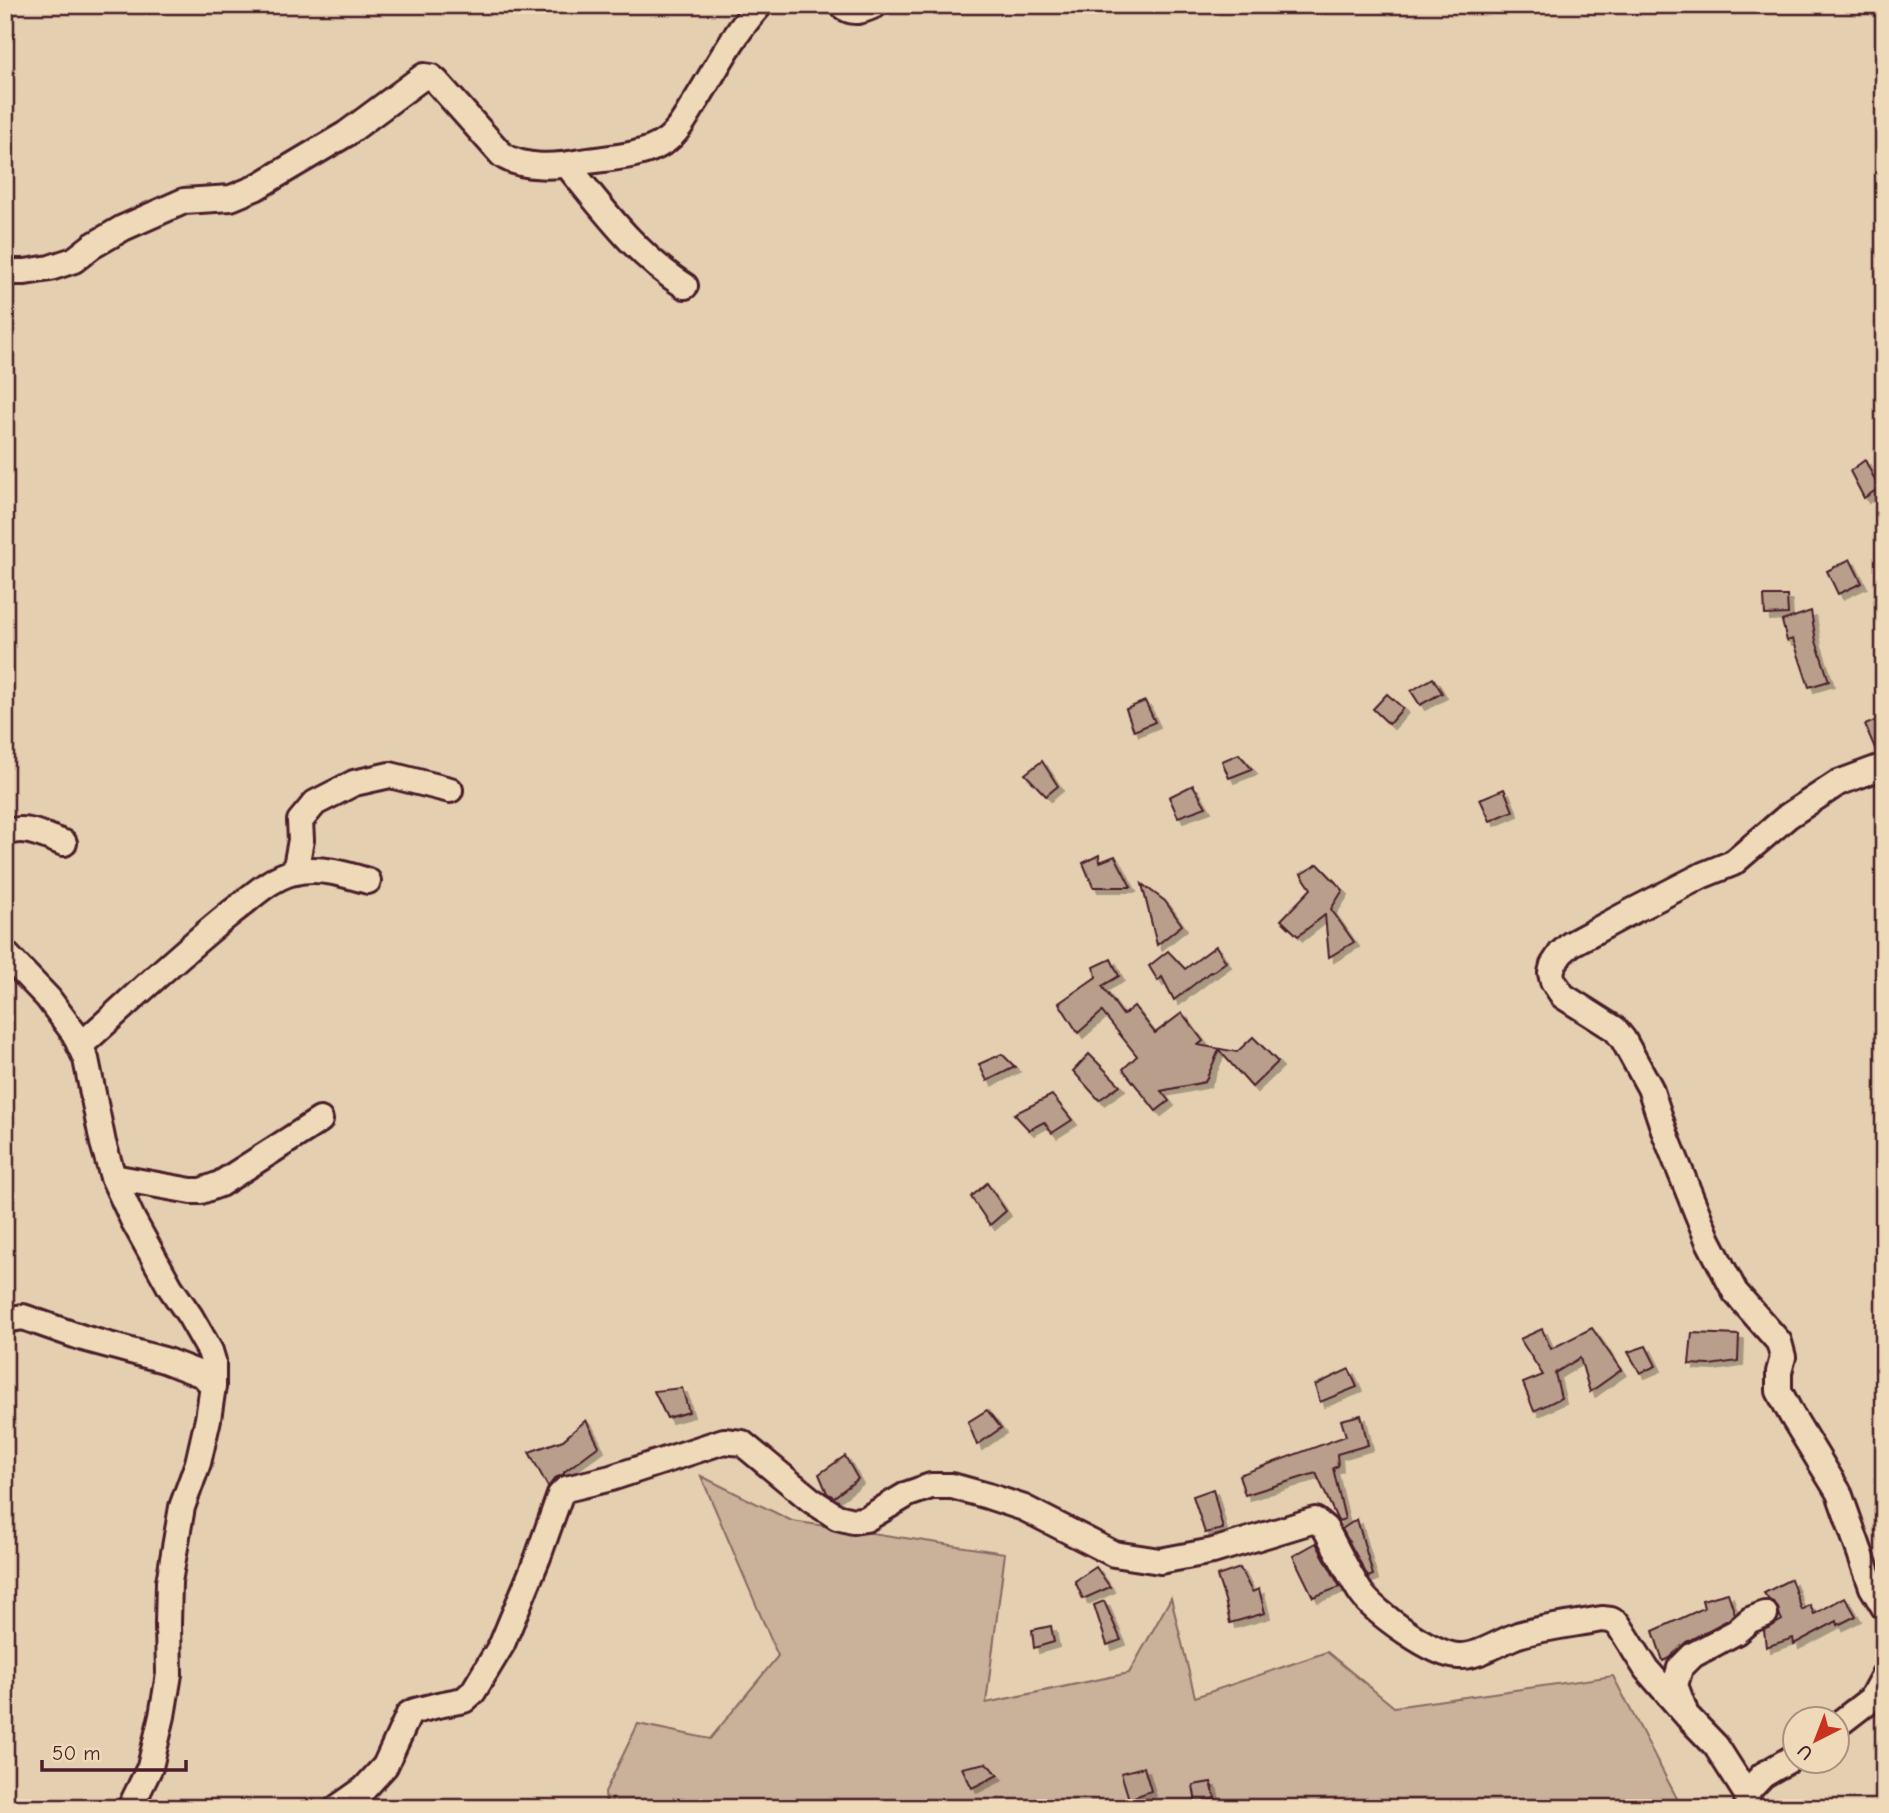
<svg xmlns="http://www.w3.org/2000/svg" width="1889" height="1813" font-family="'Comic Neue',sans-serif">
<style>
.green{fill:#cab199;stroke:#8a6862;stroke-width:2}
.building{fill:#b99e8b;stroke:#4a1f2b;stroke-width:2;filter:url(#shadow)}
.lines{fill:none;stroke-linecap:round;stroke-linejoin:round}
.minor-casing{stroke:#4a1f2b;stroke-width:30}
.minor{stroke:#eedab8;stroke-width:24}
</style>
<defs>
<filter id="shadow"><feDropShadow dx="5" dy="5" stdDeviation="0" flood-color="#0004"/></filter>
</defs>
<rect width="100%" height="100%" fill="#e4cfb0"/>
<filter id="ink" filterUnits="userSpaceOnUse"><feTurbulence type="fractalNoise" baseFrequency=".0143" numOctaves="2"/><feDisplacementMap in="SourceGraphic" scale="14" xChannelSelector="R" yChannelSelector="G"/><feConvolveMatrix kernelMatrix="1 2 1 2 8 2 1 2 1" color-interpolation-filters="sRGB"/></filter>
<g filter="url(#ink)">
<polygon class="green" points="701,1476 792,1521 1005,1553 986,1703 1129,1673 1171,1598 1195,1697 1327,1652 1394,1707 1613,1676 1682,1808 606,1808 605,1792 638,1724 710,1739 778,1656"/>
<g class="building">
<polygon points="1865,460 1879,488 1864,498 1850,471"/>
<polygon points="1850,559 1862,583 1838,594 1827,571"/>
<polygon points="1764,596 1787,596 1788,614 1765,615"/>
<polygon points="1811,611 1816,641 1829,681 1809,687 1793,639 1787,641 1782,621"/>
<polygon points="1433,678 1442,693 1420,705 1411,691"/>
<polygon points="1387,694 1403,708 1389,724 1373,709"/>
<polygon points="1145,701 1155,722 1134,731 1126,709"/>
<polygon points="1884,717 1884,752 1877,753 1865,725"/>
<polygon points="1239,754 1252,769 1229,778 1222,761"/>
<polygon points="1042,761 1058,786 1046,796 1025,774"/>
<polygon points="1193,785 1206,807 1178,817 1169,797"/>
<polygon points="1504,789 1513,811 1490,821 1480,799"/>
<polygon points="1099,855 1100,862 1115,856 1131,887 1093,887 1083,863"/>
<polygon points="1318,864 1343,890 1331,909 1354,942 1329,957 1325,915 1298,936 1281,920 1311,889 1301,874"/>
<polygon points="1142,884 1165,901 1182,925 1157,945"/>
<polygon points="1216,946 1226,962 1211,973 1210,972 1174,1000 1162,977 1158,981 1149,966 1168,951 1185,969"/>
<polygon points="1111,959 1119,976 1102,986 1123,1015 1134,1006 1155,1033 1182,1013 1203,1041 1198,1045 1237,1052 1253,1037 1278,1062 1252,1087 1219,1050 1205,1082 1161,1091 1169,1101 1156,1111 1123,1069 1137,1056 1102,1012 1078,1033 1059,1003 1096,977 1094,967"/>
<polygon points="1002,1054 1015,1067 987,1081 979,1064"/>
<polygon points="1089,1054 1120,1085 1099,1100 1073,1071"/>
<polygon points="1052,1095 1072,1120 1052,1133 1044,1122 1029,1130 1014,1114"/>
<polygon points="987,1183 1006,1211 990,1225 971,1197"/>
<polygon points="1592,1328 1621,1370 1590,1392 1580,1358 1555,1373 1561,1398 1534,1411 1523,1383 1543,1375 1520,1339 1542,1329 1551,1349"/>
<polygon points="1692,1333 1739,1335 1738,1361 1710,1365 1689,1364"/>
<polygon points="1646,1346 1656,1366 1640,1373 1628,1352"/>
<polygon points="1349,1369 1357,1387 1320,1402 1315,1385"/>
<polygon points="682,1388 689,1412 667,1418 654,1391"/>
<polygon points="987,1410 1001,1428 977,1445 968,1422"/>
<polygon points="1361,1415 1368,1445 1337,1454 1338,1466 1333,1468 1345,1519 1338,1521 1337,1519 1316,1473 1245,1495 1239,1475 1346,1436 1341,1420"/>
<polygon points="586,1420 599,1446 564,1472 564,1474 555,1478 548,1487 529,1452 563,1440"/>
<polygon points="845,1456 858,1479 834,1497 827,1493 819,1474"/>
<polygon points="1213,1489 1223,1529 1205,1533 1193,1496"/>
<polygon points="1357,1519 1373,1575 1368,1577 1342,1529"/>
<polygon points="1316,1543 1340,1587 1313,1597 1293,1556"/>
<polygon points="1096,1567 1110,1587 1083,1599 1075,1581"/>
<polygon points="1240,1568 1252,1592 1259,1589 1265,1613 1230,1623 1225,1600 1217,1576"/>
<polygon points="1791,1579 1802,1610 1810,1605 1814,1614 1845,1597 1856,1616 1838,1625 1837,1621 1794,1644 1793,1638 1766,1647 1764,1630 1782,1620 1780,1616 1778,1608 1775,1603 1769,1600 1764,1593"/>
<polygon points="1728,1593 1735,1614 1728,1620 1686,1642 1669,1658 1663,1661 1653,1631 1704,1608 1702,1600"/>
<polygon points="1104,1601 1121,1640 1107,1645 1094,1605"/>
<polygon points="1051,1626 1054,1642 1034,1648 1032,1630"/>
<polygon points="986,1763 998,1775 972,1788 962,1768"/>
<polygon points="1144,1767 1151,1791 1129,1799 1121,1773"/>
<polygon points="1211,1782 1215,1798 1196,1803 1193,1785"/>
</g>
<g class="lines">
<defs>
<g id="minor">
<path d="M841,5C853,15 862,11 875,5"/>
<path d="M567,165C603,209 636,255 685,286"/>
<path d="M5,272H25L50,268L74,260L92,246L123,228L184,201L231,198L255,188L346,134L424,76L431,77L436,81L502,155C523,169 557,167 581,162C606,158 643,157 664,142C677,134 686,117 694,104C715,71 733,34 760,5"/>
<polyline points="1884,766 1838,783 1788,816 1733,863 1703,875 1625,915 1571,944 1561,953 1553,965 1551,973 1553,981 1563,996 1615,1029 1623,1039 1650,1088 1666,1136 1708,1240 1735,1292 1779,1342 1783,1357 1779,1372 1779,1391 1791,1414 1839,1493 1872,1587 1884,1607"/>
<path d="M5,834C23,823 46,837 64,843"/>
<polyline points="295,872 301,840 300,821 315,803 354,783 390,775 450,790"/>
<polyline points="5,953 48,998 74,1033 86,1059 103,1143 113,1177 133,1220 170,1287 190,1316 210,1351 213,1361 213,1386 208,1419 198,1463 182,1507 169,1582 168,1624 169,1674 162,1716 150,1767 130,1808"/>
<path d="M80,1046C130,1001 179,954 232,912C252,897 270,878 294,872C319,866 345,874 368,881"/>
<polyline points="113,1177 191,1191 201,1191 220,1184 320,1120"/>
<polyline points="5,1320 23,1317 83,1338 164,1360 203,1375 213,1386"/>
<polyline points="1684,1709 1675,1685 1680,1668 1693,1655 1736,1632 1750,1620 1765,1614"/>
<polyline points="1836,1726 1871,1699 1884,1675"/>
<path d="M337,1808L364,1789L385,1766L409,1714L415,1711L438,1705L464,1700L473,1692L502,1644L538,1557L560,1495L566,1489L611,1478L724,1441L742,1443L811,1500L837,1517L853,1521L866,1519L908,1494L931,1486H952L988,1496L1024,1508L1114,1554L1160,1561L1213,1551L1315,1520L1325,1528C1337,1549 1348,1573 1361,1593C1375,1613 1433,1655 1458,1656C1478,1657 1499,1642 1518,1635C1545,1627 1575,1624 1602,1619L1611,1620L1618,1624L1647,1670L1687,1716L1716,1746L1746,1793"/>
<polyline points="1749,1808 1746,1793 1763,1775 1794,1757"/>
</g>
</defs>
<use href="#minor" class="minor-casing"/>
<use href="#minor" class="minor"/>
</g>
</g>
<rect width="1889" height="1813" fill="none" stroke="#eedab8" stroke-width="28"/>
<rect x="14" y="14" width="1861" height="1785" fill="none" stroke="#4a1f2b" stroke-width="2.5" filter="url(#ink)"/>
<g transform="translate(1816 1740) rotate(222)"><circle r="33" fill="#eedab8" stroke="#ac8f80" stroke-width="2"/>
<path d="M0-5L12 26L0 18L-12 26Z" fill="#c8321e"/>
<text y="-10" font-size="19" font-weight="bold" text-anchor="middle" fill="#4a1f2b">U</text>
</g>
<path d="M42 1760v10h144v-10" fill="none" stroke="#4a1f2b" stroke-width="3.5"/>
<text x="52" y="1760" font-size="21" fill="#4a1f2b" stroke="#eedab8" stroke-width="5" paint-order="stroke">50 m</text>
</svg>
